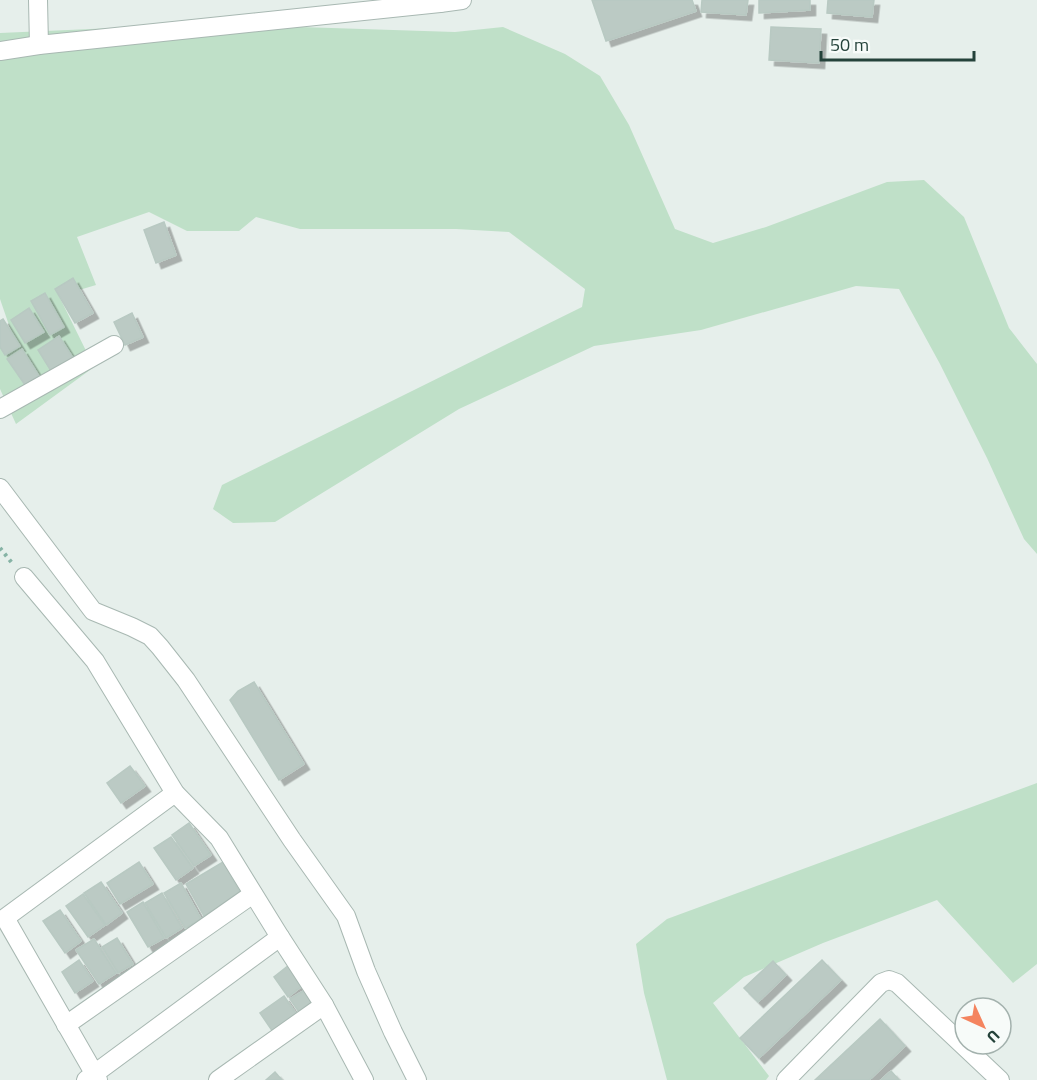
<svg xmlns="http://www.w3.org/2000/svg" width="1037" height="1080" font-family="'Titillium Web',sans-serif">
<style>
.green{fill:#bfe0c8}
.building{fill:#bbcac4;stroke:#b8c9c2;stroke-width:1.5;filter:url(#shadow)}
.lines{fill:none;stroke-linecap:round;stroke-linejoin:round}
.minor-casing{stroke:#a8b8b2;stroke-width:20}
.path{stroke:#86b3a5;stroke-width:4;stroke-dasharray:3 4.5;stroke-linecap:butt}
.minor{stroke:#fff;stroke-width:18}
</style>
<defs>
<filter id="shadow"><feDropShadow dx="5.5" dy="5.5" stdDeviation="0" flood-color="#0004"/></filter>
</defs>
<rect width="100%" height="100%" fill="#e6efeb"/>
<g class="green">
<polygon points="204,24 455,32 503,27 565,54 600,76 629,125 675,229 713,243 766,227 887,182 924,180 964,217 1009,328 1037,364 1037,554 1024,539 987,458 940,364 899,289 856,286 701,330 594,346 459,409 275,522 233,523 213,509 222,485 582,307 585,289 509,232 456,229 300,229 256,217 239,231 187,231 149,212 77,237 96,285 59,296 94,367 16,424 0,389 0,337 11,331 0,299 0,33"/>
<polygon points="1037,783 1037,964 1013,983 937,900 823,943 744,977 713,1003 769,1076 766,1080 667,1080 644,993 636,944 667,919"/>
</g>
<g class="building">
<polygon points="592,0 692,0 696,11 606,41"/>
<polygon points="702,0 748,0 746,15 701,12"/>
<polygon points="759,0 810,0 810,10 759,13"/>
<polygon points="828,0 874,0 872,17 827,13"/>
<polygon points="771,27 821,29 819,63 769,60"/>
<polygon points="164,222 176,255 156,263 144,230"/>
<polygon points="73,278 93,313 75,323 55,289"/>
<polygon points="45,293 64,327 50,335 31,301"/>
<polygon points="29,308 44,332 25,343 11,320"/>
<polygon points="132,313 143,337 125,345 114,322"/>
<polygon points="3,319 20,346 5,355 0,347 0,321"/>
<polygon points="59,336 73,358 51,371 38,350"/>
<polygon points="22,349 39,376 25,385 7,359"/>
<polygon points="254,682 304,764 279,780 230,700 238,691"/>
<polygon points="130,766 145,786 121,803 107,783"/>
<polygon points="189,823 211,855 194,866 172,835"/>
<polygon points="171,837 193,868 176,880 154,848"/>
<polygon points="139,862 153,884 120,904 107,883"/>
<polygon points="223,862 241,894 204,916 186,884"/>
<polygon points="101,882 122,913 106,925 84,893"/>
<polygon points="181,883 201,919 185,928 164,893"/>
<polygon points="162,893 182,928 166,938 145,903"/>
<polygon points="83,894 105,925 88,937 66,906"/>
<polygon points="143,902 164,938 148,947 127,912"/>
<polygon points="60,910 81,941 65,953 43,921"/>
<polygon points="117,938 133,964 118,973 102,947"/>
<polygon points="94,939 116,973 99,984 76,950"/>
<polygon points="79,960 93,981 75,993 62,972"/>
<polygon points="822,960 841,980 759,1058 740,1038"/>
<polygon points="773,961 786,975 758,1002 744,988"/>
<polygon points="289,965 303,985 288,997 274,977"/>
<polygon points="305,990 315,1005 301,1015 290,999"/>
<polygon points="284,996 299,1018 275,1035 260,1013"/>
<polygon points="880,1019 905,1046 869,1080 815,1080"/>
<polygon points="891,1071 899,1080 881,1080"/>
<polygon points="275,1072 282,1080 266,1080"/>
</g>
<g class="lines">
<defs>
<g id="minor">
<polyline points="38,0 39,45"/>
<polyline points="441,0 440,3 462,0"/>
<polyline points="0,51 39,45 440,3"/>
<polyline points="0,409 114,345"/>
<polyline points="0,488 93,611 132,627 150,636 160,647 186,680 292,840 346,916 366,971 393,1032 417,1080"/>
<polyline points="24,577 95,661 175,793 219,838 280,937 86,1080"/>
<polyline points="324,1005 364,1080"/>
<polyline points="66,1025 253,894"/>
<polyline points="98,1080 5,918 175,793"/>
<polyline points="218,1080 324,1005 280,937"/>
<polyline points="786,1080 881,983 889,980 897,983 1000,1080"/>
</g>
</defs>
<use href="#minor" class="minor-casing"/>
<polyline class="path" points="0,548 12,563"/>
<use href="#minor" class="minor"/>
</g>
<g transform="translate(983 1026) rotate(135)"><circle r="28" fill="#f7fbf9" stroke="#a3b1ad" stroke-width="1.5"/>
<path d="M0-4.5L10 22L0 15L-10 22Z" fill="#f4845f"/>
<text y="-9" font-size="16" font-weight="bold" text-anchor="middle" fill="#24423a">U</text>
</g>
<path d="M821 51v9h153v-9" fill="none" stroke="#24423a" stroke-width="3"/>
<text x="830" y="51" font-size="18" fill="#24423a" stroke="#f7fbf9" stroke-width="4.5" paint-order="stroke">50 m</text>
</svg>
